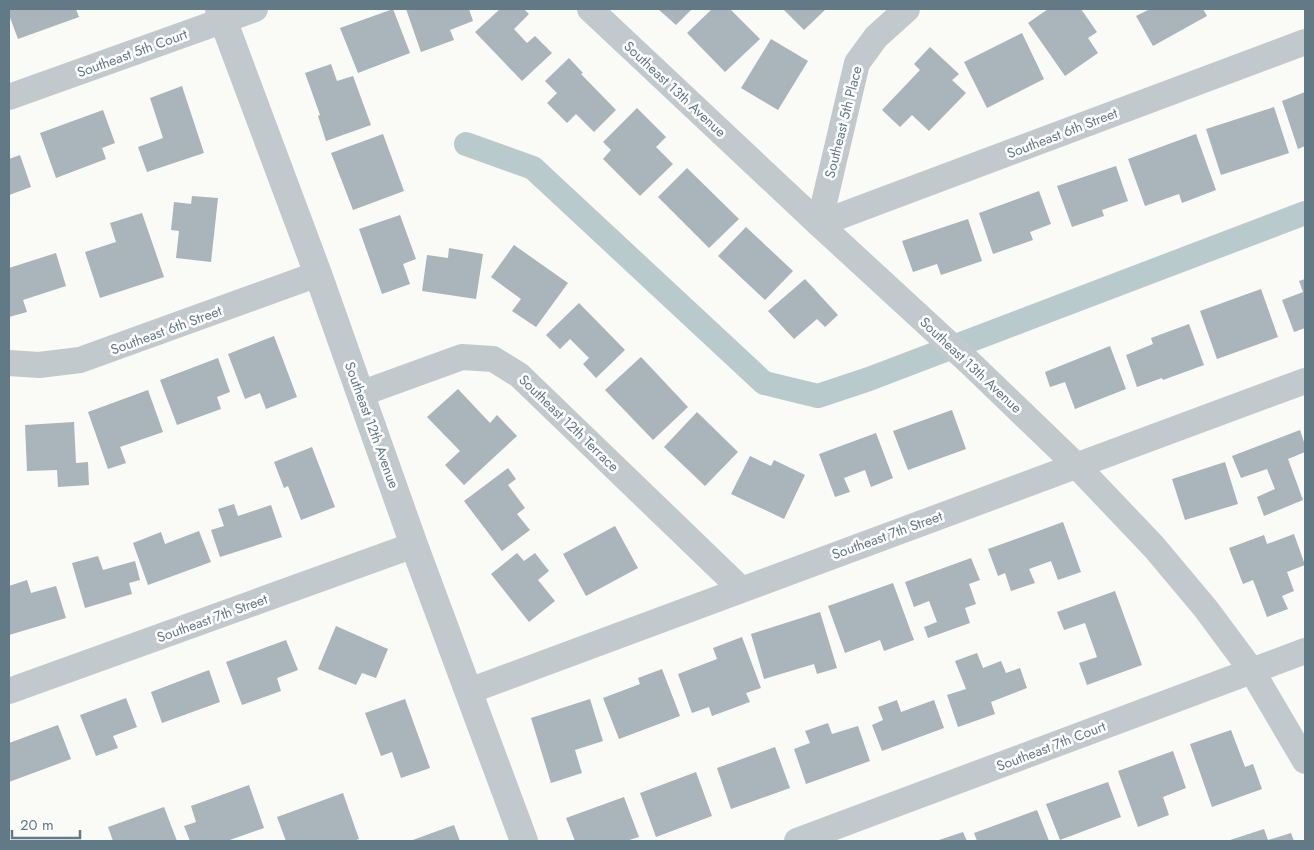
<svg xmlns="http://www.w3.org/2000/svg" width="1314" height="850" font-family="Jost,sans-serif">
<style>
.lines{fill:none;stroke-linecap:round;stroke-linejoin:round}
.canal{stroke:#b9cacc;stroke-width:24}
.building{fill:#a9b5ba}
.minor{stroke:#c2c9cc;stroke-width:26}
.tertiary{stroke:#c2c9cc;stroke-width:28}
.labels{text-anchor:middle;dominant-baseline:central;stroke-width:5;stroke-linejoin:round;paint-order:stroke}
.street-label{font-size:14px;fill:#627a85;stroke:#fff}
</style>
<rect width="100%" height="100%" fill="#fafaf7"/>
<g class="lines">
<polyline class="canal" points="466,144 533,168 764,383 818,396 869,379 1305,213"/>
</g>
<g class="building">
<polygon points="9,9 76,9 79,17 18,39 9,15"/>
<polygon points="393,9 410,53 358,73 340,28"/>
<polygon points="406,9 469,9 473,21 450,30 454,40 421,52"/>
<polygon points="500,9 524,9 529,14 514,29 527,43 535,36 552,53 522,81 475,32"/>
<polygon points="658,9 692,9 676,25"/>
<polygon points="712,9 730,9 760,39 725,72 687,33"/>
<polygon points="783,9 826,9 804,30"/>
<polygon points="1048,9 1081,9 1097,32 1088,38 1098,53 1065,76 1028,23"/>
<polygon points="1150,9 1203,9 1207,16 1153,46 1136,16"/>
<polygon points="1022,33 1044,79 987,108 964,62"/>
<polygon points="771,39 808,61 778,110 741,88"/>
<polygon points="930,47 959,74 952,80 966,93 929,131 912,115 900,127 882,110 920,70 914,64"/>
<polygon points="569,58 583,73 581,74 616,110 594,132 576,114 567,123 547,103 557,93 545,81"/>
<polygon points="331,64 337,81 353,76 371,125 326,141 318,116 320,115 305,73"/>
<polygon points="182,86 204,153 147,172 138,147 163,138 150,98"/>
<polygon points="1305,92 1305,146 1298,149 1282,101"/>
<polygon points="1274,107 1289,153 1221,175 1206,129"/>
<polygon points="637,108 666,137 656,147 673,164 640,196 603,159 611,150 603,142"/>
<polygon points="103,110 115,143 102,148 106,159 56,178 40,133"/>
<polygon points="383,134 404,191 353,210 331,153"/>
<polygon points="1196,134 1216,190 1182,203 1179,194 1145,206 1128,159"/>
<polygon points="20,155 31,187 9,195 9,159"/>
<polygon points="1116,166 1128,201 1102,210 1104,216 1072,227 1057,186"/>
<polygon points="687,168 739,219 709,248 658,197"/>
<polygon points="1039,191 1051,224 1030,232 1033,240 993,254 979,213"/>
<polygon points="192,196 218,198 211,262 176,258 179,231 171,230 174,202 191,204"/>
<polygon points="142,213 164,277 100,298 85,252 116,242 110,223"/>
<polygon points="400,215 416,259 403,264 410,284 382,294 359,229"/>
<polygon points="968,219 982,261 941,275 937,264 913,272 902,241"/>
<polygon points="746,227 793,271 765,300 718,256"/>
<polygon points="514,245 568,283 536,327 512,311 521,299 491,277"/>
<polygon points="449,248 483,254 476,299 422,291 427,255 448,258"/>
<polygon points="56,253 66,286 23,300 27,312 9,317 9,268"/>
<polygon points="805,279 838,315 825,327 817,319 794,339 768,311"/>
<polygon points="1305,279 1305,328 1294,332 1282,300 1303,292 1299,281"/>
<polygon points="1261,289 1278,337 1217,359 1200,311"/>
<polygon points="579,303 625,350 596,378 583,364 589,358 570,339 560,349 546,335"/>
<polygon points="1189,324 1204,365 1163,380 1162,378 1137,387 1126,355 1153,344 1151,338"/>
<polygon points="274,336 297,397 266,409 260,393 245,399 228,354"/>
<polygon points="1110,346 1126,389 1075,409 1065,382 1050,387 1045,372"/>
<polygon points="641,357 688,407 653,440 605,390"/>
<polygon points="218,358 230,392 217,397 221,409 177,425 160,380"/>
<polygon points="458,389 490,423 497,415 517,436 464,485 445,465 460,451 427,417"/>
<polygon points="148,390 163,432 120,447 126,463 108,469 88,412"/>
<polygon points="952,410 966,449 908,470 893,431"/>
<polygon points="697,412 738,452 705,486 664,447"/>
<polygon points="74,422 76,463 88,462 89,485 58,487 57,470 27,471 25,425"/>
<polygon points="1300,430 1305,445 1305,452 1288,459 1303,500 1264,516 1257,497 1275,489 1267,469 1241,478 1232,456"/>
<polygon points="876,433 893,478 871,487 865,470 844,478 850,492 835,497 819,454"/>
<polygon points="312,447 335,507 301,520 288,486 284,488 274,462"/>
<polygon points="750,456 771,466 774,460 805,475 784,519 731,494"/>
<polygon points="1225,462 1238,504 1185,520 1172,479"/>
<polygon points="508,468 516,479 508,485 525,508 517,514 530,530 502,551 464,501"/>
<polygon points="234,504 238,516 271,505 282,537 220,557 211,530 224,526 218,509"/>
<polygon points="1063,522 1081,572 1058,580 1051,561 1029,569 1035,583 1011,591 1005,573 998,576 988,549"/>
<polygon points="615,526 638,568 586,596 563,554"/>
<polygon points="199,531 211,562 148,585 133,543 161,532 165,544"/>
<polygon points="1294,534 1305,565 1287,572 1294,591 1282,596 1288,609 1267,617 1253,580 1243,584 1229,548 1264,535 1267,544"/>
<polygon points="517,553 524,561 535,553 549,571 538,580 555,601 529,622 491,574"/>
<polygon points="98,556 103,570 135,561 140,580 129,583 132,594 85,608 72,563"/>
<polygon points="971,558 980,580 969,584 976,604 965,608 970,623 928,638 924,627 937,622 929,601 914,607 905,582"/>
<polygon points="27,580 31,593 56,586 66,618 9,635 9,586"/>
<polygon points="893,583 914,640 884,651 880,640 845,653 828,606"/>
<polygon points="1115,591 1142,665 1087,685 1079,663 1097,657 1085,623 1064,630 1057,612"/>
<polygon points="820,612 837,668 817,674 814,664 764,679 751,634"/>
<polygon points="336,626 388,649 376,678 362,673 356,685 318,669"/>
<polygon points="742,637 761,688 746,693 750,702 712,716 709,707 692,713 678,674 717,659 713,648"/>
<polygon points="286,640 298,670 277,678 281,691 242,705 226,662"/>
<polygon points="977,653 983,668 1001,661 1006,673 1020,668 1027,688 991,702 995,714 958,727 947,695 966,689 955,661"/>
<polygon points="662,669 680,716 619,739 603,698 640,684 638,678"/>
<polygon points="209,670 220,702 162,723 151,692"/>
<polygon points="126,698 137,727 113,736 118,748 96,756 80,715"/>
<polygon points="405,699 430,768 401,778 392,752 381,756 365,713"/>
<polygon points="590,699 603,741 575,750 582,773 551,783 531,718"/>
<polygon points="897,700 901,712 934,700 944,728 882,751 872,725 883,720 878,707"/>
<polygon points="828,723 832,734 858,726 870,761 806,784 794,749 810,743 805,731"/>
<polygon points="58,725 71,759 9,782 9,743"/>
<polygon points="1231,730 1245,767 1253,764 1262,789 1212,807 1190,744"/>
<polygon points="775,747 790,788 731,809 717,768"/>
<polygon points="1173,751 1186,788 1163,797 1169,815 1138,827 1118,771"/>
<polygon points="696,772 712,816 656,837 640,793"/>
<polygon points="1108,782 1121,817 1060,840 1046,804"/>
<polygon points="249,785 264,828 227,841 190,841 184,826 196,822 191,806"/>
<polygon points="343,793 359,839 353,841 286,841 277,817"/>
<polygon points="624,797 639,837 626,841 575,841 566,818"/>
<polygon points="164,807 177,841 113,841 108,827"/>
<polygon points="1037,810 1049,841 977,841 974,833"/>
<polygon points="454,825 460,841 410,841"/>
<polygon points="1264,829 1268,840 1291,833 1294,841 1227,841"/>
<polygon points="963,832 967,841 936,841"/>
</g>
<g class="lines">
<g class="minor">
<polyline points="590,9 819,224 970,363 1076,465 1154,547 1206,609 1252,671 1305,761"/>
<polyline points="9,97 255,9"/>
<polyline points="819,224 1305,42"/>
<polyline points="819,224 857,63 876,37 907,9"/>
<polyline points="9,363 39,365 80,360 318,274"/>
<polyline points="360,394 462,357 493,359 519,375 741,589"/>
<polyline points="9,691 414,545"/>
<polyline points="469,691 1305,381"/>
<polyline points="797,841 1305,651"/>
</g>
<polyline class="tertiary" points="219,9 318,274 414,545 524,841"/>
</g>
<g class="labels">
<g class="street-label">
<text transform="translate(132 53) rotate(-20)">Southeast 5th Court</text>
<text transform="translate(675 89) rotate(43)">Southeast 13th Avenue</text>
<text transform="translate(843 122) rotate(-76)">Southeast 5th Place</text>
<text transform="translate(1062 133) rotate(-21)">Southeast 6th Street</text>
<text transform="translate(166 330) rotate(-20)">Southeast 6th Street</text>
<text transform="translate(971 365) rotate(43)">Southeast 13th Avenue</text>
<text transform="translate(569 423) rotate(44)">Southeast 12th Terrace</text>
<text transform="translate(372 425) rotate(70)">Southeast 12th Avenue</text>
<text transform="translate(887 535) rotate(-20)">Southeast 7th Street</text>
<text transform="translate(212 618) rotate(-20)">Southeast 7th Street</text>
<text transform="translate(1051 746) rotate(-21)">Southeast 7th Court</text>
</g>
</g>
<rect width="1314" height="850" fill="none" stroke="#627a85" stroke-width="20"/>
<path d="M12 830v8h68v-8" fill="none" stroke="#627a85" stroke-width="2.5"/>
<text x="20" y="830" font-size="15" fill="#627a85" stroke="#ffffff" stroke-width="4" paint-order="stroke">20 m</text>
</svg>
